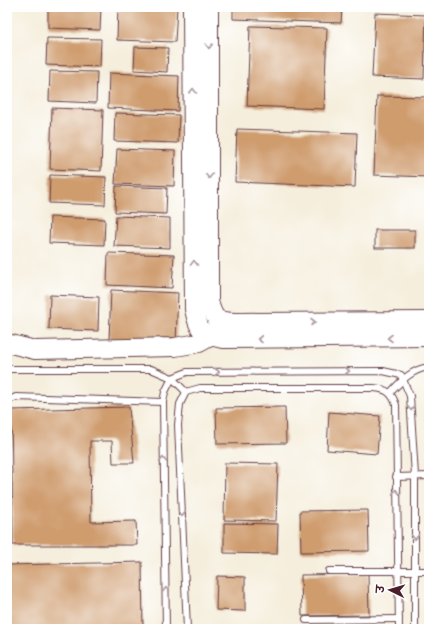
<svg xmlns="http://www.w3.org/2000/svg" width="436" height="636" font-family="Mynerve,'Playpen Sans Deva',sans-serif">
<style>
.building{fill:#cf9c6e}
.lines{fill:none;stroke-linecap:round;stroke-linejoin:round}
.lane-casing{stroke:#643e46;stroke-width:8}
.secondary-casing{stroke:#643e46;stroke-width:20}
.lane{stroke:#fff;stroke-width:6}
.secondary{stroke:#fff;stroke-width:18}
.oneway{stroke:#ae9aa0}
</style>
<rect width="100%" height="100%" fill="#fff"/>
<filter id="ink" filterUnits="userSpaceOnUse"><feTurbulence type="fractalNoise" baseFrequency=".025" numOctaves="2"/><feDisplacementMap in="SourceGraphic" scale="8" xChannelSelector="R" yChannelSelector="G"/><feConvolveMatrix kernelMatrix="1 2 1 2 8 2 1 2 1" color-interpolation-filters="sRGB"/></filter>
<filter id="wash" filterUnits="userSpaceOnUse"><feTurbulence type="fractalNoise" baseFrequency=".012" numOctaves="4" result="noise"/><feDisplacementMap in="SourceGraphic" scale="16" xChannelSelector="R" yChannelSelector="G"/><feGaussianBlur stdDeviation="0.9" result="paint"/><feColorMatrix in="noise" values="0 0 0 0 0 0 0 0 0 0 0 0 0 0 0 0 0 1.4 0 .05"/><feComposite in="paint" operator="in"/></filter>
<g filter="url(#wash)">
<rect width="100%" height="100%" fill="#f5eedc"/>
<g id="blocks">
<g class="building">
<polygon points="48,7 101,7 100,30 48,28"/>
<polygon points="118,7 177,7 175,42 117,40"/>
<polygon points="233,7 342,7 341,23 233,19"/>
<polygon points="375,13 426,15 424,79 372,77"/>
<polygon points="250,26 327,28 324,109 247,106"/>
<polygon points="47,38 101,39 100,67 46,65"/>
<polygon points="135,47 168,48 167,72 134,70"/>
<polygon points="50,71 97,72 96,103 49,101"/>
<polygon points="109,73 179,76 178,111 108,108"/>
<polygon points="377,96 429,97 429,177 374,175"/>
<polygon points="52,108 103,110 101,171 50,169"/>
<polygon points="115,113 179,115 178,143 114,141"/>
<polygon points="237,129 357,133 355,187 235,182"/>
<polygon points="117,149 175,151 174,186 115,184"/>
<polygon points="50,175 106,177 105,205 49,203"/>
<polygon points="116,186 167,188 166,214 115,212"/>
<polygon points="116,216 170,218 170,248 114,246"/>
<polygon points="50,217 105,219 104,245 49,243"/>
<rect x="375" y="230" width="40" height="18"/>
<polygon points="108,253 174,255 172,288 107,285"/>
<polygon points="111,290 178,293 176,342 109,340"/>
<polygon points="50,295 99,297 98,331 49,329"/>
<polygon points="129,407 134,463 113,463 112,441 90,441 91,522 136,521 137,545 13,545 11,410"/>
<polygon points="285,407 286,443 217,444 216,408"/>
<polygon points="329,412 380,416 377,454 327,450"/>
<polygon points="225,463 278,464 276,521 224,520"/>
<polygon points="368,510 369,551 301,552 300,511"/>
<polygon points="224,523 278,524 277,554 224,553"/>
<polygon points="142,562 143,629 7,629 7,565"/>
<polygon points="368,574 369,615 302,616 301,575"/>
<polygon points="217,576 245,577 245,611 216,610"/>
<polygon points="370,626 370,629 299,629 299,627"/>
<polygon points="285,627 285,629 258,629 258,628"/>
</g>
</g>
</g>
<g filter="url(#ink)">
<use href="#blocks" fill-opacity="0" stroke="#643e46" stroke-width="1"/>
<g class="lines">
<defs>
<g id="lane">
<polyline points="7,369 151,369 172,378 186,392"/>
<path d="M390,393C401,381 412,369 429,367"/>
<polyline points="7,401 16,397 163,402"/>
<polyline points="396,477 429,476"/>
<polyline points="329,571 429,571"/>
<polyline points="306,620 399,619"/>
<polyline points="166,629 163,402 165,392 172,378 187,372 383,371 401,375 410,396 415,476 415,629"/>
<path d="M187,629L178,425L180,404L186,392L200,388H374C387,389 392,393 396,405L399,629"/>
</g>
<g id="secondary">
<path d="M192,7L194,309C199,331 201,336 224,339L429,337"/>
<path d="M209,7V301C214,321 217,321 236,322L429,321"/>
<polyline points="7,343 35,350 175,347 199,343 210,337 215,329"/>
</g>
</defs>
<use href="#lane" class="lane-casing"/>
<use href="#secondary" class="secondary-casing"/>
<use href="#lane" class="lane"/>
<use href="#secondary" class="secondary"/>
</g>
<defs><path id="oneway-chevron" d="M-2-3.5L2.5 0L-2 3.5" fill="none" stroke-width="1.6" stroke-linecap="round" stroke-linejoin="round"/></defs>
<g class="oneway">
<use href="#oneway-chevron" transform="translate(209 46) rotate(90)"/>
<use href="#oneway-chevron" transform="translate(193 91) rotate(-90)"/>
<use href="#oneway-chevron" transform="translate(209 176) rotate(90)"/>
<use href="#oneway-chevron" transform="translate(194 263) rotate(-91)"/>
<use href="#oneway-chevron" transform="translate(313 322)"/>
<use href="#oneway-chevron" transform="translate(390 338) rotate(180)"/>
<use href="#oneway-chevron" transform="translate(260 339) rotate(180)"/>
<use href="#oneway-chevron" transform="translate(347 371)"/>
<use href="#oneway-chevron" transform="translate(217 372)"/>
<use href="#oneway-chevron" transform="translate(411 408) rotate(86)"/>
<use href="#oneway-chevron" transform="translate(163 460) rotate(-91)"/>
<use href="#oneway-chevron" transform="translate(396 492) rotate(-91)"/>
<use href="#oneway-chevron" transform="translate(182 514) rotate(87)"/>
<use href="#oneway-chevron" transform="translate(415 537) rotate(90)"/>
<use href="#oneway-chevron" transform="translate(166 590) rotate(-91)"/>
</g>
</g>
<rect width="436" height="636" fill="none" stroke="#fff" stroke-width="24"/>
<g transform="translate(390 590) rotate(275)" stroke="#ffffff" stroke-width="3" paint-order="stroke">
<path d="M0-3L7 15L0 10L-7 15Z" fill="#4a1f2b"/>
<text y="-6" font-size="11" font-weight="bold" text-anchor="middle" fill="#4a1f2b">उ</text>
</g>
</svg>
